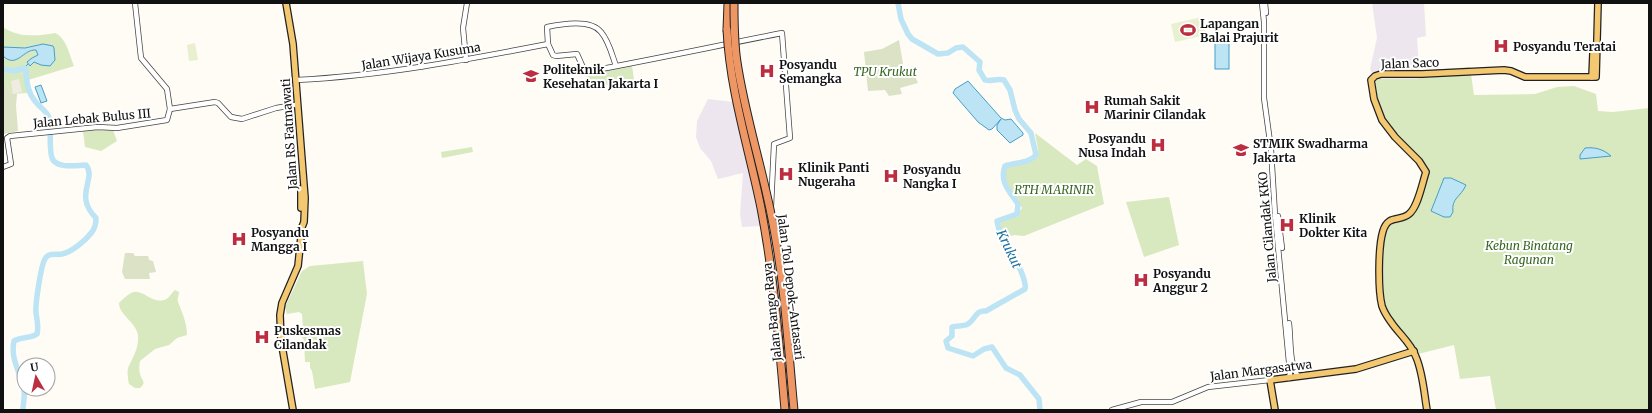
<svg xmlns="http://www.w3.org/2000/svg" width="1652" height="413" font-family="Merriweather,serif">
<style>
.industrial{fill:#ede6ef}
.green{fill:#d8e9bf}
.cemetery{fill:#dbe2c5}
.pitch{fill:#e8f0d0}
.plaza{fill:#f0ece3}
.water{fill:#bce4f4;stroke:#459fc9}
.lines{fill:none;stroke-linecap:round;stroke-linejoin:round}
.stream{stroke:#459fc9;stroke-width:1}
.river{stroke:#bce4f4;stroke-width:5.5}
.minor-casing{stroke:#444;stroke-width:6}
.major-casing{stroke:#222;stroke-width:8}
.highway-casing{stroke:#222;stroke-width:9}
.minor{stroke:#fff;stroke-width:4.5}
.major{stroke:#f3c871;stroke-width:5.5}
.highway{stroke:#ee9764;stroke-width:7}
.highway-bridge-casing{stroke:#222;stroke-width:9;stroke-linecap:butt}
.highway-bridge{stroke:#ee9764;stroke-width:7}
.labels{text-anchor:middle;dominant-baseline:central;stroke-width:4;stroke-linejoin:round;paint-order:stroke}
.poi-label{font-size:12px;font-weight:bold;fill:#111;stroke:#fff;text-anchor:start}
.street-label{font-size:12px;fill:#111;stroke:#fff}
.park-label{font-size:12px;font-style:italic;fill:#376722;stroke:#fff}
.water-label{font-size:13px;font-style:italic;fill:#1d729f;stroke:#fff}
</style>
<rect width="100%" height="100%" fill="#fffcf5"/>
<g class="industrial">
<polygon points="1372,3 1424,3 1426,36 1417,38 1420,79 1375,79 1370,69 1377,38"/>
<polygon points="708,99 734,102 762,226 742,227 740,214 743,173 718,179 711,161 700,148 696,137 697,121"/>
</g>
<g class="green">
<path d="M3,27C19,38 36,36 55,33C66,37 70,56 74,66L25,81L28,93L13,94L5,85H3Z"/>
<polygon points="632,65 634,80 590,88 587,74"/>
<path d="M1470,67L1474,95L1535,94L1557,87L1574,86L1596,94L1598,111L1613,112L1649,108V410H1496L1490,376L1460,379L1454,345L1418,354C1406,340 1393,326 1387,309C1382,296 1381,238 1388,227C1392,221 1404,219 1410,218L1419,203L1429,174L1418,158L1387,124L1378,102L1375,79H1419V71Z"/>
<polygon points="102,128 113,130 117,141 101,151 85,147 83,131"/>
<polygon points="1035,133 1077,165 1086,159 1097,166 1104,204 1024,236 1014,235 1003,240 1000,222 1017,215 1022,208 1008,188 1003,165 1034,159 1038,150"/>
<polygon points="472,147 473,152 442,158 441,152"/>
<polygon points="1169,197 1179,245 1144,257 1126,202"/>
<polygon points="363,261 367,294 350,382 315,389 312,371 310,368 310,362 305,362 304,340 300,334 300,329 303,329 302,314 299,312 287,314 285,307 302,271 310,266"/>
<path d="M175,290L179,292C179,295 177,299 178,302C182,312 187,323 187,335L177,338L169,345L155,349L140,361C139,365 139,370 140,374C142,381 147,382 140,388H135L129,384C128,379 127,372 128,368C133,356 139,349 138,335C136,322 119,315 119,303C122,300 127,295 131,293C142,287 151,304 164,300C169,299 171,293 175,290Z"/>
</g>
<g class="cemetery">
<polygon points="899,40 905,76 914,74 918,83 900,88 902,94 889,96 885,90 868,91 864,52 882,49"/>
<polygon points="3,85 5,85 13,94 17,94 16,106 18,131 3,134"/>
<polygon points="125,253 133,253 135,256 148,256 149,260 153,261 156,272 149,273 150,279 125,279 122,272"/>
</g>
<g class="pitch">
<polygon points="1202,17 1206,35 1175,42 1171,24"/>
<polygon points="195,43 198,60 189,61 187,45"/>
</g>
<polygon class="plaza" points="19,79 22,92 13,94 11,81"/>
<g class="water">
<rect x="1215" y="43" width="14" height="26"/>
<path d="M43,44L53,46L54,48L55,60L50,66L41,65L34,62L30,66L27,62L32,58L38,55L36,50C23,49 17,69 3,56V47L25,48Z"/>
<polygon points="968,81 1001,118 1005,120 1011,119 1023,133 1023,135 1010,143 997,130 997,125 1001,119 992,129 989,130 978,122 953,93 955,89"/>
<polygon points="41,85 47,101 41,103 35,87"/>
<path d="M1585,148C1595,147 1603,149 1611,156L1580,159V155Z"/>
<path d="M1444,178H1451L1466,185C1461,197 1451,198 1453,212L1450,217H1444L1431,211Z"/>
</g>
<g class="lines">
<polyline class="stream" points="24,68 28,64"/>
<g class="river">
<path d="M898,3L901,19L908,34L912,39L938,54L948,53L956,48L963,47L980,62L979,70L985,80C991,82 997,78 1004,80L1010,90L1015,110L1019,119L1031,133L1036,155C1028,164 1016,162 1005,166C999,182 1010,192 1018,204L1017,214L997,221C999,231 1001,242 1007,251C1010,255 1008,251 1012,255C1017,260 1027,283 1025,289L986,311C975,310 976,319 968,324C963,327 957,325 952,327V336L946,341L948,348L973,356L984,349L992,347L1006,368L1020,375L1039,399L1040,410"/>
<path d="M3,69L14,71L24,68L26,69C26,80 28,93 35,101C39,107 47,111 49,118C52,129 48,153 53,160C60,169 77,165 86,165C97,179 73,195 96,218C96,223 95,228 92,232C86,240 72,252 62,254C56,255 49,252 45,259C41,265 35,305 36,313C37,321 39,326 37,334C30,339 23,336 14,341C10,360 21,372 24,391C25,397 23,404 23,410"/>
</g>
<defs>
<g id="minor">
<polyline points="1262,3 1264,22 1264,98 1271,149 1275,215 1290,373 1289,378"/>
<polyline points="1265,3 1266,13"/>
<polyline points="466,60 463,28 467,3"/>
<path d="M616,66C612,55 609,41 601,32C591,19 561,24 547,27L548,44L553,55L556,56L577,54L585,72C650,60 716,46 782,33L790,138L774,144L771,207L765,218"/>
<path d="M296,80C381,76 465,60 548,44"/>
<polyline points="170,109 215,102 218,103 231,117 242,119 276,108 294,105"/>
<polyline points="3,167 11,164 7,138 10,136 98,127 117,128 167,120 170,109 167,89 141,58 135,3"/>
<polyline points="1278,216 1282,248"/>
<path d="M1289,323C1291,339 1289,364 1298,376"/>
<polyline points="1112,410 1141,402 1172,402 1208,387 1270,380"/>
</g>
<g id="major">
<polyline points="286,3 293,44 302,160 305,198 304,222 302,227 298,266 282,303 280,315 281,340 293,410"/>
<polyline points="1592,77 1593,53"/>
<polyline points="301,189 301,208"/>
<polyline points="1275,410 1270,380 1356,369 1414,351"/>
<path d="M1427,410C1424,393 1423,373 1416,357C1411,343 1399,334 1391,322C1388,318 1384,312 1382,306C1378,290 1378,247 1383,231C1388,214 1400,222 1409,214C1418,207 1422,184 1426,172L1419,161L1395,137L1382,120L1374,99L1371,80L1375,76L1381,74H1422L1504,70L1511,71L1525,77H1596L1598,3"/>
</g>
<polyline id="highway" points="727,30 728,3"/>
</defs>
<use href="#minor" class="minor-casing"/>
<use href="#major" class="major-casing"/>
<use href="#highway" class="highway-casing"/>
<use href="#minor" class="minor"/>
<use href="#major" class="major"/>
<use href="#highway" class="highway"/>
<defs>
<g id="highway-bridge">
<path d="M734,4C734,24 734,43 737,62C745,116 763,170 773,224C785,285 788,348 794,410"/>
<path d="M727,30C730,91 749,149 761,208C774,275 779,342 785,410"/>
</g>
</defs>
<use href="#highway-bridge" class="highway-bridge-casing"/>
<use href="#highway-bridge" class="highway-bridge"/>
</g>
<defs>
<symbol id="stadium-bare" viewBox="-9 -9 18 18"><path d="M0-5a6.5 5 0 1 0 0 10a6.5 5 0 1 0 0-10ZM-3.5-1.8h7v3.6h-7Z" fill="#bd2d40" stroke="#fff" stroke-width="2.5" paint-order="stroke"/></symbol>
<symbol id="hospital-bare" viewBox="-9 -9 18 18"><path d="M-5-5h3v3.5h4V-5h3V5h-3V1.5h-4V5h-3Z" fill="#bd2d40" stroke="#fff" stroke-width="2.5" paint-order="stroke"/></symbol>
<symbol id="university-bare" viewBox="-9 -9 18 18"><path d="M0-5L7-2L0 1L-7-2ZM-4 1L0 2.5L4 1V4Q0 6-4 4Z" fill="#bd2d40" stroke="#fff" stroke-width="2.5" paint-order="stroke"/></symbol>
</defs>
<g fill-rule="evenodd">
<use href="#stadium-bare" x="1177" y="19" width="22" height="22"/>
<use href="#hospital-bare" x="1490" y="35" width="22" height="22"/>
<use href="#hospital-bare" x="756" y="60" width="22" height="22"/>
<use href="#university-bare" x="520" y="65" width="22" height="22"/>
<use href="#hospital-bare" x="1081" y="96" width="22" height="22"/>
<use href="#hospital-bare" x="1147" y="134" width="22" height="22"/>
<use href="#university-bare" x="1230" y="139" width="22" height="22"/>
<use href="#hospital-bare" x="775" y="163" width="22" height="22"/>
<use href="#hospital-bare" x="880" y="165" width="22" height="22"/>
<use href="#hospital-bare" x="1276" y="214" width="22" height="22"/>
<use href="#hospital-bare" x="228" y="228" width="22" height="22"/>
<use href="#hospital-bare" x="1130" y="269" width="22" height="22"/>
<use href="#hospital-bare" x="251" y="326" width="22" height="22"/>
</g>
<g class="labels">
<g class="poi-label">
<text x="1200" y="23">Lapangan<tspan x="1200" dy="14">Balai Prajurit</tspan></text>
<text x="1513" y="46">Posyandu Teratai</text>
<text x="779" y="64">Posyandu<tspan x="779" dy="14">Semangka</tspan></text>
<text x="543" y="69">Politeknik<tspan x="543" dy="14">Kesehatan Jakarta I</tspan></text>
<text x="1104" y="100">Rumah Sakit<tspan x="1104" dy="14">Marinir Cilandak</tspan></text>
<text x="1146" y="138" text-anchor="end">Posyandu<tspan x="1146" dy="14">Nusa Indah</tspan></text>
<text x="1253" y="143">STMIK Swadharma<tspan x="1253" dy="14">Jakarta</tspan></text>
<text x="798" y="167">Klinik Panti<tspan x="798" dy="14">Nugeraha</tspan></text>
<text x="903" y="169">Posyandu<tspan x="903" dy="14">Nangka I</tspan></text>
<text x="1299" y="218">Klinik<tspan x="1299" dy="14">Dokter Kita</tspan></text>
<text x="251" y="232">Posyandu<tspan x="251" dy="14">Mangga I</tspan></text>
<text x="1153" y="273">Posyandu<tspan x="1153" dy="14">Anggur 2</tspan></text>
<text x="274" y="330">Puskesmas<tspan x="274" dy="14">Cilandak</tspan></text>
</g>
<g class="street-label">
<text transform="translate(421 56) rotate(-9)">Jalan Wijaya Kusuma</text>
<text transform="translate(1410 63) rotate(-2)">Jalan Saco</text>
<text transform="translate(92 118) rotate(-5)">Jalan Lebak Bulus III</text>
<text transform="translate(289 134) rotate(-94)">Jalan RS Fatmawati</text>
<text transform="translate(1267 227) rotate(-95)">Jalan Cilandak KKO</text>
<text transform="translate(791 287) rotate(83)">Jalan Tol Depok–Antasari</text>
<text transform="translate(772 312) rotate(-96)">Jalan Bango Raya</text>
<text transform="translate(1261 370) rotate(-7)">Jalan Margasatwa</text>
</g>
<g class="park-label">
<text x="885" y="71">TPU Krukut</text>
<text x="1054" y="189">RTH MARINIR</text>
<text x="1529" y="245">Kebun Binatang<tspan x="1529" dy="14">Ragunan</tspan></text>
</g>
<g class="water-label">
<text transform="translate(1009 249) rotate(65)">Krukut</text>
</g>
</g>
<rect width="1652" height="413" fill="none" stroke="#111111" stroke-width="8"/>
<g transform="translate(36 377) rotate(351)"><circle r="19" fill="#ffffff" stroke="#a0a0a0"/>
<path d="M0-3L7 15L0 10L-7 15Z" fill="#bd2d40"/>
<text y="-6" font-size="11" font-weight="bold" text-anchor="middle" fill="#111111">U</text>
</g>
</svg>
